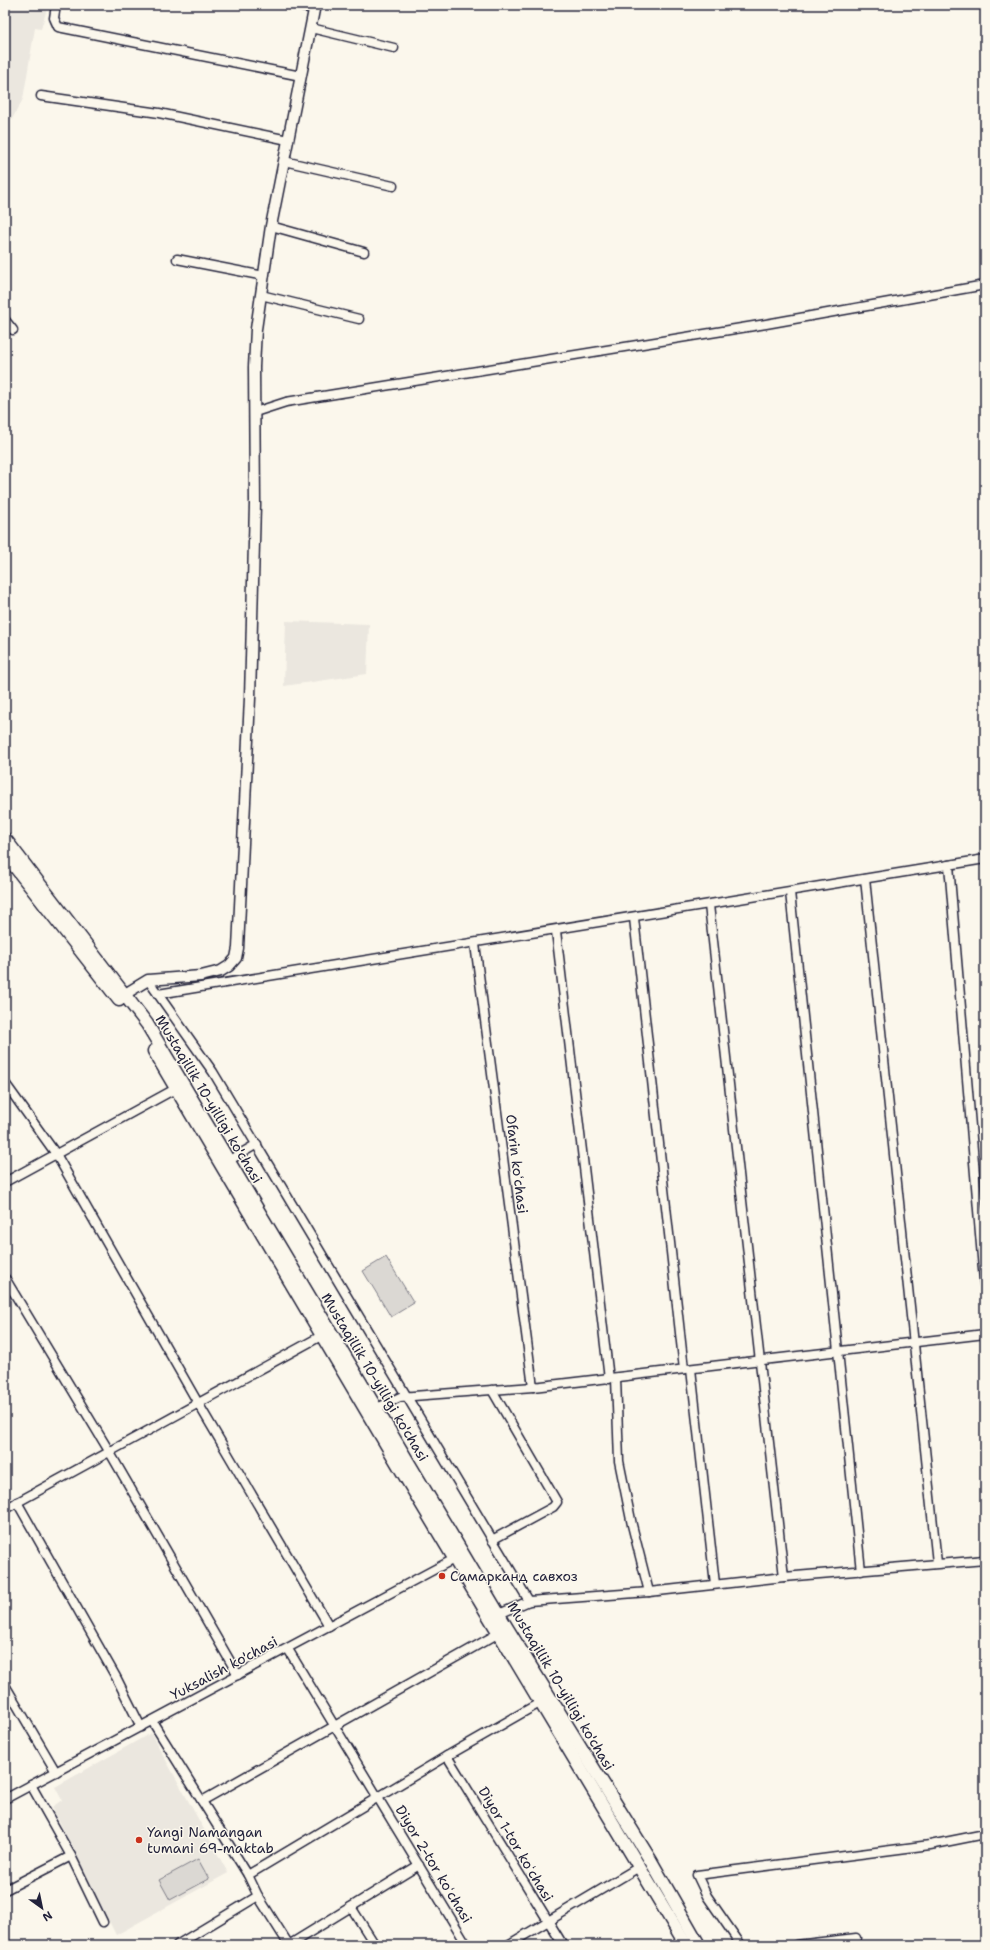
<svg xmlns="http://www.w3.org/2000/svg" width="990" height="1950" font-family="'Shantell Sans',sans-serif">
<style>
.built{fill:#ebe7df}
.green{fill:#dbd8d3;stroke:#7e7d87}
.lines{fill:none;stroke-linecap:round;stroke-linejoin:round}
.minor-casing{stroke:#22223b;stroke-width:11}
.tertiary-casing{stroke:#22223b;stroke-width:13}
.secondary-casing{stroke:#22223b;stroke-width:15}
.minor{stroke:#fbf7ec;stroke-width:8}
.tertiary{stroke:#fbf7ec;stroke-width:10}
.secondary{stroke:#fbf7ec;stroke-width:12}
.poi-dot{fill:#c8321e;stroke:#fbf7ec;stroke-width:1.5}
.labels{text-anchor:middle;dominant-baseline:central;stroke-width:3;stroke-linejoin:round;paint-order:stroke}
.street-label{font-size:14px;fill:#22223b;stroke:#fbf7ec}
.poi-label{font-size:14px;fill:#22223b;stroke:#fbf7ec;text-anchor:start}
</style>
<rect width="100%" height="100%" fill="#fbf7ec"/>
<filter id="ink" filterUnits="userSpaceOnUse"><feTurbulence type="fractalNoise" baseFrequency=".025" numOctaves="2"/><feDisplacementMap in="SourceGraphic" scale="8" xChannelSelector="R" yChannelSelector="G"/><feConvolveMatrix kernelMatrix="1 2 1 2 8 2 1 2 1" color-interpolation-filters="sRGB"/></filter>
<g filter="url(#ink)">
<g class="built">
<polygon points="5,5 48,5 41,29 35,28 23,99 12,119 5,118"/>
<polygon points="286,621 369,624 367,674 284,686"/>
<polygon points="151,1733 228,1873 116,1935 52,1807 62,1800 55,1787"/>
</g>
<g class="green">
<polygon points="386,1257 414,1303 391,1317 363,1271"/>
<polygon points="198,1859 209,1879 170,1900 159,1880"/>
</g>
<g class="lines">
<defs>
<g id="minor">
<polyline points="56,5 54,18 58,27 301,76"/>
<polyline points="294,5 314,9"/>
<polyline points="311,28 394,48"/>
<polyline points="41,96 159,113 288,140"/>
<polyline points="284,161 393,186"/>
<polyline points="271,226 364,252"/>
<polyline points="177,259 264,276"/>
<polyline points="261,295 359,319"/>
<polyline points="5,320 13,330"/>
<polyline points="255,412 286,402 766,324 985,285"/>
<polyline points="949,865 985,1293"/>
<polyline points="865,879 937,1563"/>
<polyline points="790,892 861,1571"/>
<polyline points="709,905 784,1577"/>
<polyline points="634,918 684,1369"/>
<polyline points="556,931 609,1379"/>
<polyline points="475,944 533,1387"/>
<polyline points="148,980 213,1072 529,1601"/>
<polyline points="158,994 985,859"/>
<polyline points="5,1083 56,1154 198,1403 329,1626"/>
<polyline points="228,1161 257,1144"/>
<polyline points="5,1182 175,1089"/>
<polyline points="5,1278 109,1451 238,1675"/>
<polyline points="691,1369 715,1584"/>
<polyline points="616,1378 619,1461 632,1525 649,1592"/>
<polyline points="377,1408 400,1397 533,1387 985,1334"/>
<polyline points="17,1502 116,1677 141,1727"/>
<polyline points="5,1509 321,1336"/>
<polyline points="492,1540 553,1507 557,1502 492,1390"/>
<polyline points="499,1614 529,1601 649,1592 784,1577 985,1560"/>
<polyline points="288,1649 467,1945"/>
<polyline points="5,1685 56,1772"/>
<polyline points="152,1721 248,1875"/>
<polyline points="447,1756 563,1945"/>
<polyline points="5,1799 454,1559"/>
<polyline points="202,1801 499,1633"/>
<polyline points="71,1856 103,1922"/>
<polyline points="5,1890 71,1856 31,1785"/>
<polyline points="258,1896 289,1945 419,1865"/>
<polyline points="351,1907 375,1945"/>
<polyline points="177,1945 258,1896 248,1875 447,1756 543,1701"/>
<polyline points="508,1945 639,1867"/>
<polyline points="741,1945 707,1896 697,1875 930,1845 985,1834"/>
<polyline points="796,1945 856,1938"/>
</g>
<polyline id="tertiary" points="125,994 148,980 201,976 221,971 229,966 236,958 238,948 250,698 255,504 254,367 256,329 271,226 315,5"/>
<g id="secondary">
<polyline points="5,839 147,1024 507,1628 651,1861 699,1945"/>
<polyline points="5,854 119,1000"/>
<polyline points="154,1051 409,1483 686,1945"/>
</g>
</defs>
<use href="#minor" class="minor-casing"/>
<use href="#tertiary" class="tertiary-casing"/>
<use href="#secondary" class="secondary-casing"/>
<use href="#minor" class="minor"/>
<use href="#tertiary" class="tertiary"/>
<use href="#secondary" class="secondary"/>
</g>
</g>
<g class="poi-dot">
<circle cx="442" cy="1576" r="4"/>
<circle cx="139" cy="1840" r="4"/>
</g>
<g class="labels">
<g class="street-label">
<text transform="translate(209 1099) rotate(59)">Mustaqillik 10-yilligi ko'chasi</text>
<text transform="translate(517 1164) rotate(83)">Ofarin koʻchasi</text>
<text transform="translate(375 1377) rotate(59)">Mustaqillik 10-yilligi ko'chasi</text>
<text transform="translate(224 1668) rotate(-28)">Yuksalish ko'chasi</text>
<text transform="translate(561 1686) rotate(59)">Mustaqillik 10-yilligi ko'chasi</text>
<text transform="translate(516 1844) rotate(59)">Diyor 1-tor koʻchasi</text>
<text transform="translate(434 1864) rotate(59)">Diyor 2-tor koʻchasi</text>
</g>
<g class="poi-label">
<text x="450" y="1576">Самарканд савхоз</text>
<text x="147" y="1832">Yangi Namangan<tspan x="147" dy="16">tumani 69-maktab</tspan></text>
</g>
</g>
<rect width="990" height="1950" fill="none" stroke="#fbf7ec" stroke-width="20"/>
<rect x="10" y="10" width="970" height="1930" fill="none" stroke="#22223b" stroke-width="1.5" filter="url(#ink)"/>
<g transform="translate(42 1908) rotate(147)" stroke="#fbf7ec" stroke-width="3" paint-order="stroke">
<path d="M0-3L7 15L0 10L-7 15Z" fill="#22223b"/>
<text y="-6" font-size="11" font-weight="bold" text-anchor="middle" fill="#22223b">N</text>
</g>
</svg>
